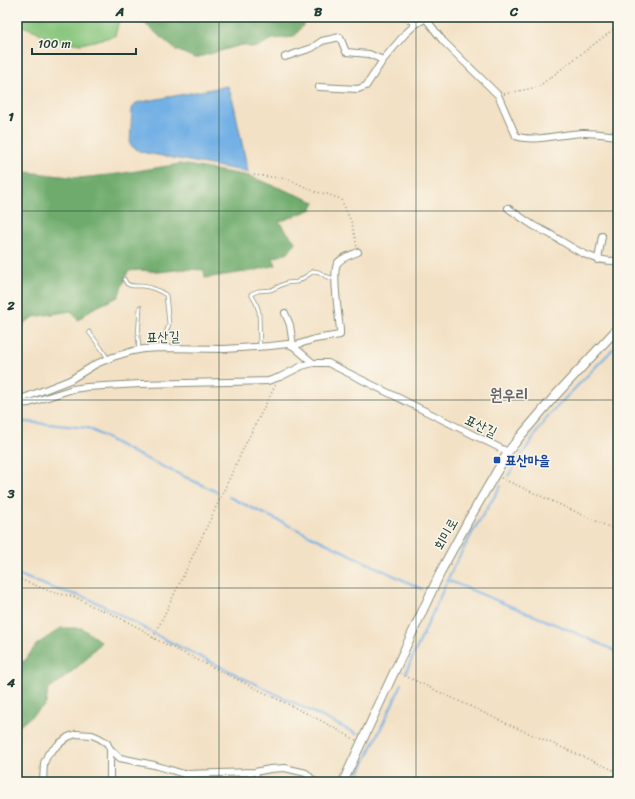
<svg xmlns="http://www.w3.org/2000/svg" width="635" height="799" font-family="Sriracha,'Poor Story',sans-serif">
<style>
.green{fill:#88c67d;stroke:#548258}
.forest{fill:#6eab6c;stroke:#467450}
.water{fill:#73b0e5;stroke:#49768c}
.lines{fill:none;stroke-linecap:round;stroke-linejoin:round}
.stream{stroke:#73b0e5;stroke-width:2}
.lane-casing{stroke:#898f7c;stroke-width:4.5}
.street-casing{stroke:#898f7c;stroke-width:8}
.secondary-casing{stroke:#898f7c;stroke-width:10}
.path{stroke:#898f7c;stroke-width:1.5;stroke-dasharray:1 3;stroke-linecap:butt}
.lane{stroke:#fff;stroke-width:3}
.street{stroke:#fff;stroke-width:6}
.secondary{stroke:#fff;stroke-width:8}
.grid{fill:none;stroke:#1f3d34;stroke-width:1;stroke-opacity:0.55}
.transit-dot{fill:#1a4fb4;stroke:#fbf7ec;stroke-width:1.5}
.labels{text-anchor:middle;dominant-baseline:central;stroke-width:3;stroke-linejoin:round;paint-order:stroke}
.street-label{font-size:14px;fill:#1f3d34;stroke:#fbf7ec}
.transit-label{font-size:14px;font-weight:bold;fill:#164399;stroke:#fbf7ec;text-anchor:start}
.quarter-label{font-size:16px;font-weight:bold;fill:#67636b;stroke:#fbf7ec}
.neatline{fill:none;stroke:#1f3d34;stroke-width:1.5}
.grid-label{font-size:13px;text-anchor:middle;font-weight:bold;fill:#1f3d34}
</style>
<rect width="100%" height="100%" fill="#fbf7ec"/>
<filter id="ink" filterUnits="userSpaceOnUse"><feTurbulence type="fractalNoise" baseFrequency=".025" numOctaves="2"/><feDisplacementMap in="SourceGraphic" scale="8" xChannelSelector="R" yChannelSelector="G"/><feConvolveMatrix kernelMatrix="1 2 1 2 8 2 1 2 1" color-interpolation-filters="sRGB"/></filter>
<filter id="wash" filterUnits="userSpaceOnUse"><feTurbulence type="fractalNoise" baseFrequency=".012" numOctaves="4" result="noise"/><feDisplacementMap in="SourceGraphic" scale="16" xChannelSelector="R" yChannelSelector="G"/><feGaussianBlur stdDeviation="0.9" result="paint"/><feColorMatrix in="noise" values="0 0 0 0 0 0 0 0 0 0 0 0 0 0 0 0 0 1.4 0 .05"/><feComposite in="paint" operator="in"/></filter>
<g filter="url(#wash)">
<rect width="100%" height="100%" fill="#f3e1c5"/>
<polygon class="green" points="17,17 120,17 115,36 81,44 50,40 36,31 17,24"/>
<g class="forest">
<polygon points="137,17 309,17 294,37 273,39 255,48 242,45 195,58 176,50"/>
<polygon points="180,164 249,176 315,202 312,209 279,222 296,243 288,253 273,258 276,265 252,271 205,278 204,270 184,269 159,272 140,270 128,271 118,297 92,309 78,320 71,311 34,317 24,323 19,341 17,342 17,171 79,178 118,174"/>
<polygon points="61,628 82,628 101,642 82,663 63,679 48,689 46,704 17,728 17,658 24,662 36,645"/>
</g>
<polygon class="water" points="228,86 234,105 248,172 141,152 130,145 132,109 136,103"/>
<g class="lines">
<g class="stream">
<polyline points="17,421 88,428 132,452 217,492"/>
<polyline points="508,476 547,417 618,344"/>
<polyline points="229,497 422,589"/>
<polyline points="17,574 52,588 87,598 108,608 162,638 357,734"/>
<polyline points="447,580 569,630 618,652"/>
<polyline points="406,672 453,568 476,526 501,486"/>
<polyline points="355,782 402,684"/>
</g>
</g>
</g>
<g filter="url(#ink)">
<g class="lines">
<defs>
<g id="lane">
<path d="M124,279L127,284C132,287 136,286 142,286C151,287 160,291 166,295L169,324L161,348"/>
<polyline points="89,332 101,348 108,359"/>
<polyline points="260,347 259,312 256,303 251,294 258,291 271,290 286,283 297,282 314,271 319,272 325,276 335,279"/>
<polyline points="139,350 138,336 140,307"/>
<polyline points="255,772 260,782"/>
</g>
<g id="street">
<polyline points="406,17 416,24"/>
<path d="M426,19L443,41L498,95L516,136C534,143 564,133 584,133C595,133 607,135 618,136"/>
<polyline points="285,57 312,48 322,41 340,37 346,52 369,54 383,60"/>
<polyline points="319,87 358,89 366,86 383,60 405,34 416,24 428,17"/>
<path d="M508,208C516,214 525,220 534,226C540,229 547,232 553,236C575,249 591,262 618,261"/>
<polyline points="598,260 602,236"/>
<path d="M285,313L290,325L293,346L315,339L340,335V330C339,318 332,274 337,264C341,257 352,255 358,252"/>
<polyline points="17,400 29,396 70,380 96,364 113,357 133,351 144,349 161,348 225,349 270,346 288,344 293,346 313,363"/>
<polyline points="17,404 29,403 73,389 87,387 140,384 268,381 280,377 302,366 313,363 328,363 508,452"/>
<polyline points="43,782 44,763 48,754 59,744 68,737 76,734 92,735 99,738 107,743 110,749 120,758 154,765 184,774 255,772 270,769 285,768 306,773 315,782"/>
<polyline points="110,782 110,749"/>
</g>
<polyline id="secondary" points="343,782 443,567 468,521 508,452 519,438 554,397 618,328"/>
</defs>
<use href="#lane" class="lane-casing"/>
<use href="#street" class="street-casing"/>
<use href="#secondary" class="secondary-casing"/>
<g class="path">
<polyline points="504,94 538,87 618,26"/>
<polyline points="254,175 288,179 316,192 327,194 341,199 352,224 357,247"/>
<polyline points="501,478 618,531"/>
<polyline points="17,578 52,592 75,597 94,607 112,614 145,631 153,638 320,720 356,740"/>
<polyline points="153,638 203,535 244,447 276,384"/>
<polyline points="401,674 510,725 618,772"/>
</g>
<use href="#lane" class="lane"/>
<use href="#street" class="street"/>
<use href="#secondary" class="secondary"/>
</g>
</g>
<path class="grid" d="M219,17V782M416,17V782M17,211H618M17,400H618M17,588H618"/>
<rect class="transit-dot" x="493" y="456" width="8" height="8" rx="2"/>
<g class="labels">
<g class="street-label">
<text transform="translate(163 337) rotate(-2)">표산길</text>
<text transform="translate(481 426) rotate(26)">표산길</text>
<text transform="translate(446 534) rotate(-61)">회미로</text>
</g>
<g class="transit-label">
<text x="505" y="460">표산마을</text>
</g>
<g class="quarter-label">
<text x="509" y="394">원우리</text>
</g>
</g>
<rect width="635" height="799" fill="none" stroke="#fbf7ec" stroke-width="44"/>
<path d="M32 48v6h104v-6" fill="none" stroke="#1f3d34" stroke-width="2"/>
<text x="38" y="48" font-size="12" fill="#1f3d34" stroke="#fbf7ec" stroke-width="3" paint-order="stroke">100 m</text>
<rect x="22" y="22" width="591" height="755" class="neatline"/>
<g class="grid-label">
<text x="120" y="16">A</text>
<text x="318" y="16">B</text>
<text x="514" y="16">C</text>
<text x="11" y="121">1</text>
<text x="11" y="310">2</text>
<text x="11" y="498">3</text>
<text x="11" y="687">4</text>
</g>
</svg>
